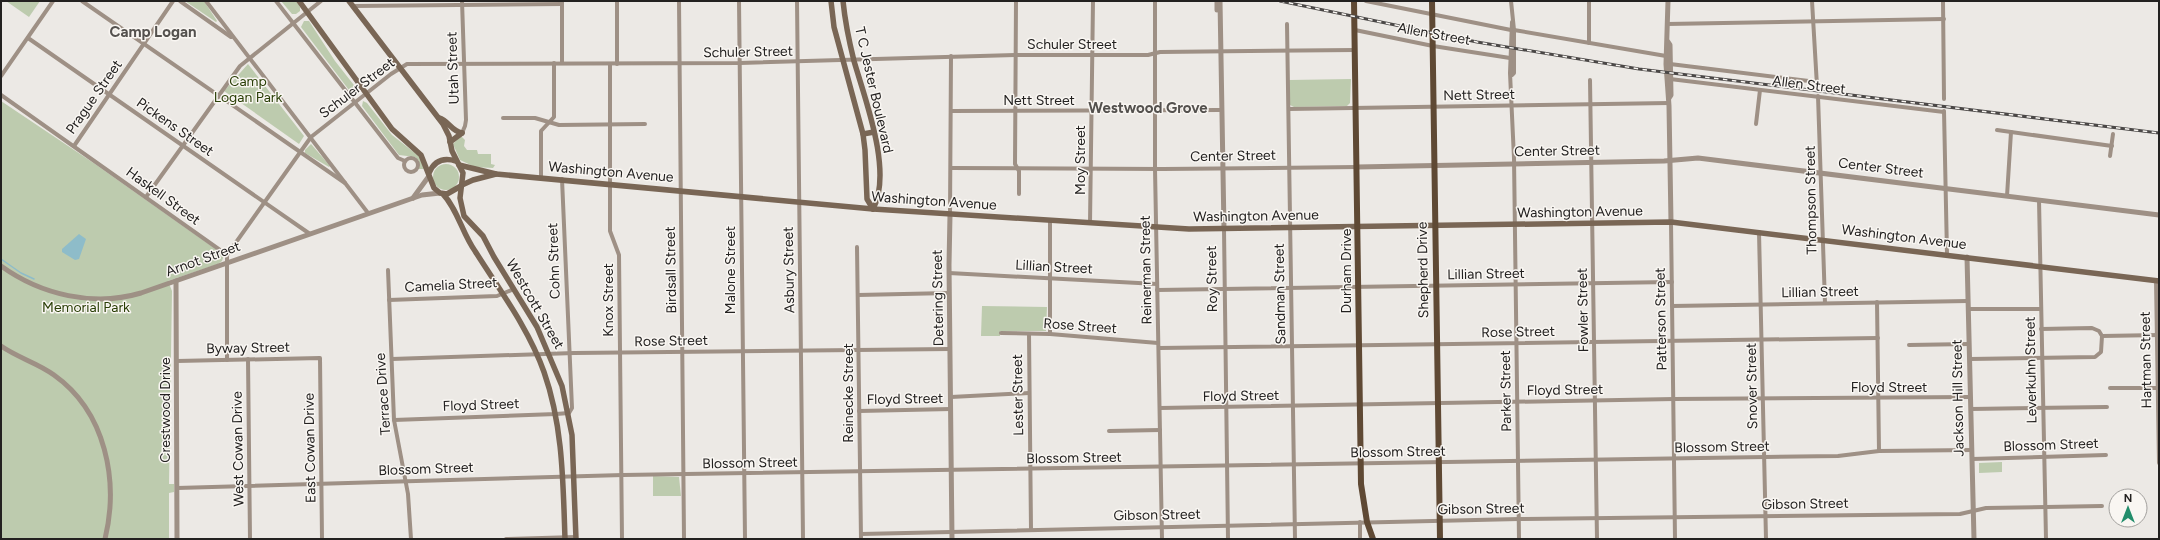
<svg xmlns="http://www.w3.org/2000/svg" width="2160" height="540" font-family="Figtree,sans-serif">
<style>
.green{fill:#bdcbae}
.water{fill:#8ebcc9}
.lines{fill:none;stroke-linecap:round;stroke-linejoin:round}
.stream{stroke:#8ebcc9;stroke-width:1.5}
.minor{stroke:#9e9085;stroke-width:4}
.tertiary{stroke:#9e9085;stroke-width:5}
.secondary{stroke:#796655;stroke-width:5.5}
.primary{stroke:#5f4934;stroke-width:6}
.rail-casing{stroke:#4a4746;stroke-width:3}
.rail{stroke:#f9f6f2;stroke-width:1.5;stroke-dasharray:4.5;stroke-linecap:butt}
.labels{text-anchor:middle;dominant-baseline:central;stroke-width:3;stroke-linejoin:round;paint-order:stroke}
.street-label{font-size:14px;fill:#232120;stroke:#f9f6f2}
.park-label{font-size:14px;fill:#293e06;stroke:#f9f6f2}
.neighbourhood-label{font-size:15px;font-weight:bold;fill:#54514e;stroke:#f9f6f2}
</style>
<rect width="100%" height="100%" fill="#ece9e5"/>
<g class="green">
<polygon points="6,1 40,1 29,17"/>
<polygon points="185,1 204,1 217,21 216,22"/>
<polygon points="281,1 296,1 300,7 300,11 296,14 292,14"/>
<polygon points="304,21 309,21 335,61 357,89 357,94 352,94 301,27"/>
<polygon points="248,64 304,136 299,144 224,91"/>
<polygon points="1351,79 1350,103 1347,106 1294,107 1290,105 1289,80"/>
<polygon points="1,101 95,164 224,255 222,261 218,264 168,281 172,291 169,484 174,484 174,492 169,493 169,539 1,539"/>
<polygon points="363,101 367,103 392,135 420,157 424,169 419,169 419,161 415,157 399,155 362,106"/>
<polygon points="461,136 465,140 464,146 467,150 477,150 478,154 491,154 491,164 495,165 493,168 475,167 460,160 453,144"/>
<polygon points="311,144 330,166 329,167 305,153 305,150"/>
<circle cx="446" cy="177" r="13"/>
<polygon points="982,306 1047,307 1046,331 1000,331 1000,336 981,336"/>
<polygon points="2002,462 2002,472 1979,473 1979,463"/>
<polygon points="653,476 679,477 681,496 653,496"/>
</g>
<polygon class="water" points="79,234 86,239 79,259 75,260 62,252 62,249"/>
<g class="lines">
<polyline class="stream" points="1,259 21,273 34,279"/>
<g class="minor">
<polyline points="82,1 345,183"/>
<polyline points="180,1 231,37"/>
<polyline points="206,1 368,213"/>
<polyline points="276,1 398,158 405,161"/>
<polyline points="462,1 466,120 465,126 462,133"/>
<polyline points="617,1 617,64"/>
<polyline points="679,1 684,539"/>
<polyline points="739,1 745,539"/>
<polyline points="797,1 803,539"/>
<polyline points="1016,1 1015,164 1019,171 1019,194"/>
<polyline points="1155,1 1155,169 1162,539"/>
<polyline points="1366,1 1511,30"/>
<polyline points="1511,1 1514,30 1514,73 1512,75"/>
<polyline points="1589,1 1589,43"/>
<polyline points="1812,1 1817,86"/>
<polyline points="1943,1 1944,99"/>
<polyline points="562,2 562,63"/>
<polyline points="353,6 562,4"/>
<polyline points="1512,22 1510,73 1514,158 1519,539"/>
<polyline points="1287,24 1295,539"/>
<polyline points="1667,24 1944,19"/>
<polyline points="1355,30 1433,46 1510,58"/>
<polyline points="1514,30 1666,56"/>
<polyline points="28,38 310,234"/>
<polyline points="610,64 610,231 619,255 622,539"/>
<polyline points="1670,64 1817,82"/>
<polyline points="1,76 53,1"/>
<polyline points="1670,79 1944,112"/>
<polyline points="1590,80 1597,539"/>
<polyline points="1,95 227,255"/>
<polyline points="1818,96 1825,303"/>
<polyline points="1289,109 1669,103"/>
<polyline points="952,111 1222,110"/>
<polyline points="1944,111 1947,254"/>
<polyline points="503,118 535,118 559,125 645,124"/>
<polyline points="1756,124 1760,90"/>
<polyline points="1997,130 2112,146"/>
<polyline points="74,146 173,1"/>
<polyline points="2110,156 2113,134"/>
<circle cx="411" cy="165" r="7"/>
<polyline points="951,168 1163,169 1357,167"/>
<polyline points="541,177 541,131 554,117 554,63"/>
<polyline points="2007,196 2011,132"/>
<polyline points="146,197 240,66 321,1"/>
<polyline points="2039,200 2046,539"/>
<polyline points="950,215 951,56"/>
<polyline points="1671,222 1675,539"/>
<polyline points="1090,223 1093,1"/>
<polyline points="1224,229 1228,539"/>
<polyline points="1759,232 1766,539"/>
<polyline points="857,247 861,539"/>
<polyline points="227,255 311,137 391,74 407,64 740,63 1015,55 1148,55 1160,52 1355,50"/>
<polyline points="227,255 227,360"/>
<polyline points="388,270 394,420 408,494 411,539"/>
<polyline points="949,273 1157,284"/>
<polyline points="2156,280 2159,463"/>
<polyline points="1157,290 1672,282"/>
<polyline points="858,295 949,293"/>
<polyline points="389,300 497,296 514,289"/>
<polyline points="1877,302 1879,451"/>
<polyline points="1672,306 1968,301"/>
<polyline points="1969,309 2041,309"/>
<polyline points="1001,333 1050,334 1158,343"/>
<polyline points="1029,334 1031,529"/>
<polyline points="1050,334 1050,220"/>
<polyline points="2102,336 2159,335"/>
<polyline points="1909,345 1969,344"/>
<polyline points="1159,348 1878,338"/>
<polyline points="248,359 250,539"/>
<polyline points="392,359 574,353 950,349"/>
<polyline points="1970,359 2095,357 2101,352 2102,336 2099,331 2092,328 2041,329"/>
<polyline points="177,361 320,358 322,539"/>
<polyline points="2110,388 2158,388"/>
<polyline points="951,397 1029,393"/>
<polyline points="1160,408 1674,399 1970,397"/>
<polyline points="1971,409 2107,407"/>
<polyline points="859,411 951,409"/>
<polyline points="394,420 556,414 569,413 572,408 562,179"/>
<polyline points="1109,431 1160,430"/>
<polyline points="1972,459 2106,455"/>
<polyline points="177,488 623,475 1765,457 1838,456 1879,451 1972,450"/>
<polyline points="1360,522 1360,539"/>
<polyline points="861,534 1519,519 1960,514 1986,508 2102,506"/>
<polyline points="506,539 576,537"/>
</g>
<g class="tertiary">
<polyline points="1217,1 1217,10"/>
<polyline points="1220,1 1224,229"/>
<polyline points="1668,1 1666,64 1669,106 1671,222"/>
<polyline points="1668,42 1670,45 1671,95 1669,98"/>
<polyline points="1357,167 1664,161 1698,158 2159,215"/>
<polyline points="413,198 429,176"/>
<polyline points="950,215 949,265 952,539"/>
<polyline points="1967,257 1974,539"/>
<path d="M1,266C41,295 94,307 141,293L422,195L440,193"/>
<polyline points="176,281 177,539"/>
<path d="M1,346C18,358 38,363 54,375C106,412 119,481 105,539"/>
</g>
<g class="secondary">
<polyline points="299,1 392,129 421,155 434,188 440,193 447,194 461,186"/>
<polyline points="349,1 443,124 449,136 452,151 463,173 460,198 464,216 483,236 494,257 537,327 562,386 572,435 576,539"/>
<polyline points="831,1 834,27 863,134 865,150 867,199 873,209"/>
<path d="M843,1C845,21 849,41 854,61C865,99 893,172 873,209"/>
<path d="M439,118C449,121 451,131 462,133"/>
<polyline points="863,134 874,132"/>
<polyline points="450,142 462,133"/>
<polyline points="459,165 496,174 873,209 1189,229 1671,222 2159,281"/>
<path d="M429,173C434,161 443,157 456,161"/>
<polyline points="462,185 473,180 496,174"/>
<path d="M443,194C458,210 462,233 475,251C499,289 529,329 544,372C563,426 563,482 565,539"/>
</g>
<g class="primary">
<polyline points="1354,1 1361,484 1367,522 1373,539"/>
<polyline points="1432,1 1440,539"/>
</g>
<defs>
<polyline id="rail" points="1280,1 1477,42 1639,69 2159,133"/>
</defs>
<use href="#rail" class="rail-casing"/>
<use href="#rail" class="rail"/>
</g>
<g class="labels">
<g class="street-label">
<text transform="translate(1434 34) rotate(10)">Allen Street</text>
<text x="1072" y="44">Schuler Street</text>
<text transform="translate(748 52) rotate(-1)">Schuler Street</text>
<text transform="translate(453 68) rotate(-92)">Utah Street</text>
<text transform="translate(1809 85) rotate(7)">Allen Street</text>
<text transform="translate(357 88) rotate(-37)">Schuler Street</text>
<text transform="translate(874 90) rotate(77)">T C Jester Boulevard</text>
<text transform="translate(1479 95) rotate(-1)">Nett Street</text>
<text transform="translate(94 97) rotate(-55)">Prague Street</text>
<text x="1039" y="100">Nett Street</text>
<text transform="translate(175 127) rotate(35)">Pickens Street</text>
<text transform="translate(1557 151) rotate(-1)">Center Street</text>
<text transform="translate(1233 156) rotate(-1)">Center Street</text>
<text transform="translate(1080 160) rotate(-90)">Moy Street</text>
<text transform="translate(1881 168) rotate(7)">Center Street</text>
<text transform="translate(611 172) rotate(5)">Washington Avenue</text>
<text transform="translate(163 196) rotate(36)">Haskell Street</text>
<text transform="translate(1811 200) rotate(-91)">Thompson Street</text>
<text transform="translate(934 201) rotate(4)">Washington Avenue</text>
<text transform="translate(1580 212) rotate(-1)">Washington Avenue</text>
<text transform="translate(1256 216) rotate(-1)">Washington Avenue</text>
<text transform="translate(1904 237) rotate(7)">Washington Avenue</text>
<text transform="translate(203 259) rotate(-20)">Arnot Street</text>
<text transform="translate(554 261) rotate(-92)">Cohn Street</text>
<text transform="translate(1054 267) rotate(3)">Lillian Street</text>
<text transform="translate(671 270) rotate(-91)">Birdsall Street</text>
<text transform="translate(730 270) rotate(-90)">Malone Street</text>
<text transform="translate(789 270) rotate(-91)">Asbury Street</text>
<text transform="translate(1146 270) rotate(-91)">Reinerman Street</text>
<text transform="translate(1423 270) rotate(-91)">Shepherd Drive</text>
<text transform="translate(1346 271) rotate(-90)">Durham Drive</text>
<text transform="translate(1486 274) rotate(-1)">Lillian Street</text>
<text transform="translate(1212 279) rotate(-91)">Roy Street</text>
<text transform="translate(451 285) rotate(-3)">Camelia Street</text>
<text transform="translate(1820 292) rotate(-1)">Lillian Street</text>
<text transform="translate(1280 294) rotate(-91)">Sandman Street</text>
<text transform="translate(938 298) rotate(-91)">Detering Street</text>
<text transform="translate(608 300) rotate(-90)">Knox Street</text>
<text transform="translate(535 304) rotate(60)">Westcott Street</text>
<text transform="translate(1583 310) rotate(-91)">Fowler Street</text>
<text transform="translate(1661 319) rotate(-91)">Patterson Street</text>
<text transform="translate(1080 326) rotate(4)">Rose Street</text>
<text transform="translate(1518 332) rotate(-1)">Rose Street</text>
<text transform="translate(671 341) rotate(-1)">Rose Street</text>
<text transform="translate(248 348) rotate(-1)">Byway Street</text>
<text transform="translate(2146 360) rotate(-91)">Hartman Street</text>
<text transform="translate(2031 370) rotate(-91)">Leverkuhn Street</text>
<text transform="translate(1752 386) rotate(-91)">Snover Street</text>
<text x="1889" y="387">Floyd Street</text>
<text transform="translate(1565 390) rotate(-1)">Floyd Street</text>
<text transform="translate(1506 391) rotate(-91)">Parker Street</text>
<text transform="translate(848 393) rotate(-90)">Reinecke Street</text>
<text transform="translate(383 394) rotate(-94)">Terrace Drive</text>
<text transform="translate(1018 395) rotate(-91)">Lester Street</text>
<text transform="translate(1241 396) rotate(-1)">Floyd Street</text>
<text transform="translate(1958 398) rotate(-91)">Jackson Hill Street</text>
<text transform="translate(905 399) rotate(-1)">Floyd Street</text>
<text transform="translate(481 405) rotate(-2)">Floyd Street</text>
<text transform="translate(165 410) rotate(-90)">Crestwood Drive</text>
<text transform="translate(2051 445) rotate(-2)">Blossom Street</text>
<text transform="translate(1722 447) rotate(-1)">Blossom Street</text>
<text transform="translate(310 448) rotate(-91)">East Cowan Drive</text>
<text transform="translate(238 449) rotate(-91)">West Cowan Drive</text>
<text transform="translate(1398 452) rotate(-1)">Blossom Street</text>
<text transform="translate(1074 458) rotate(-1)">Blossom Street</text>
<text transform="translate(750 463) rotate(-1)">Blossom Street</text>
<text transform="translate(426 469) rotate(-2)">Blossom Street</text>
<text transform="translate(1805 504) rotate(-1)">Gibson Street</text>
<text transform="translate(1481 509) rotate(-1)">Gibson Street</text>
<text transform="translate(1157 515) rotate(-1)">Gibson Street</text>
</g>
<g class="park-label">
<text x="248" y="81">Camp<tspan x="248" dy="16">Logan Park</tspan></text>
<text x="86" y="307">Memorial Park</text>
</g>
<g class="neighbourhood-label">
<text x="153" y="32">Camp Logan</text>
<text x="1148" y="108">Westwood Grove</text>
</g>
</g>
<rect width="2160" height="540" fill="none" stroke="#232120" stroke-width="4"/>
<g transform="translate(2128 508)"><circle r="19" fill="#f9f6f2" stroke="#a3a19e"/>
<path d="M0-3L7 15L0 10L-7 15Z" fill="#228d6b"/>
<text y="-6" font-size="11" font-weight="bold" text-anchor="middle" fill="#232120">N</text>
</g>
</svg>
